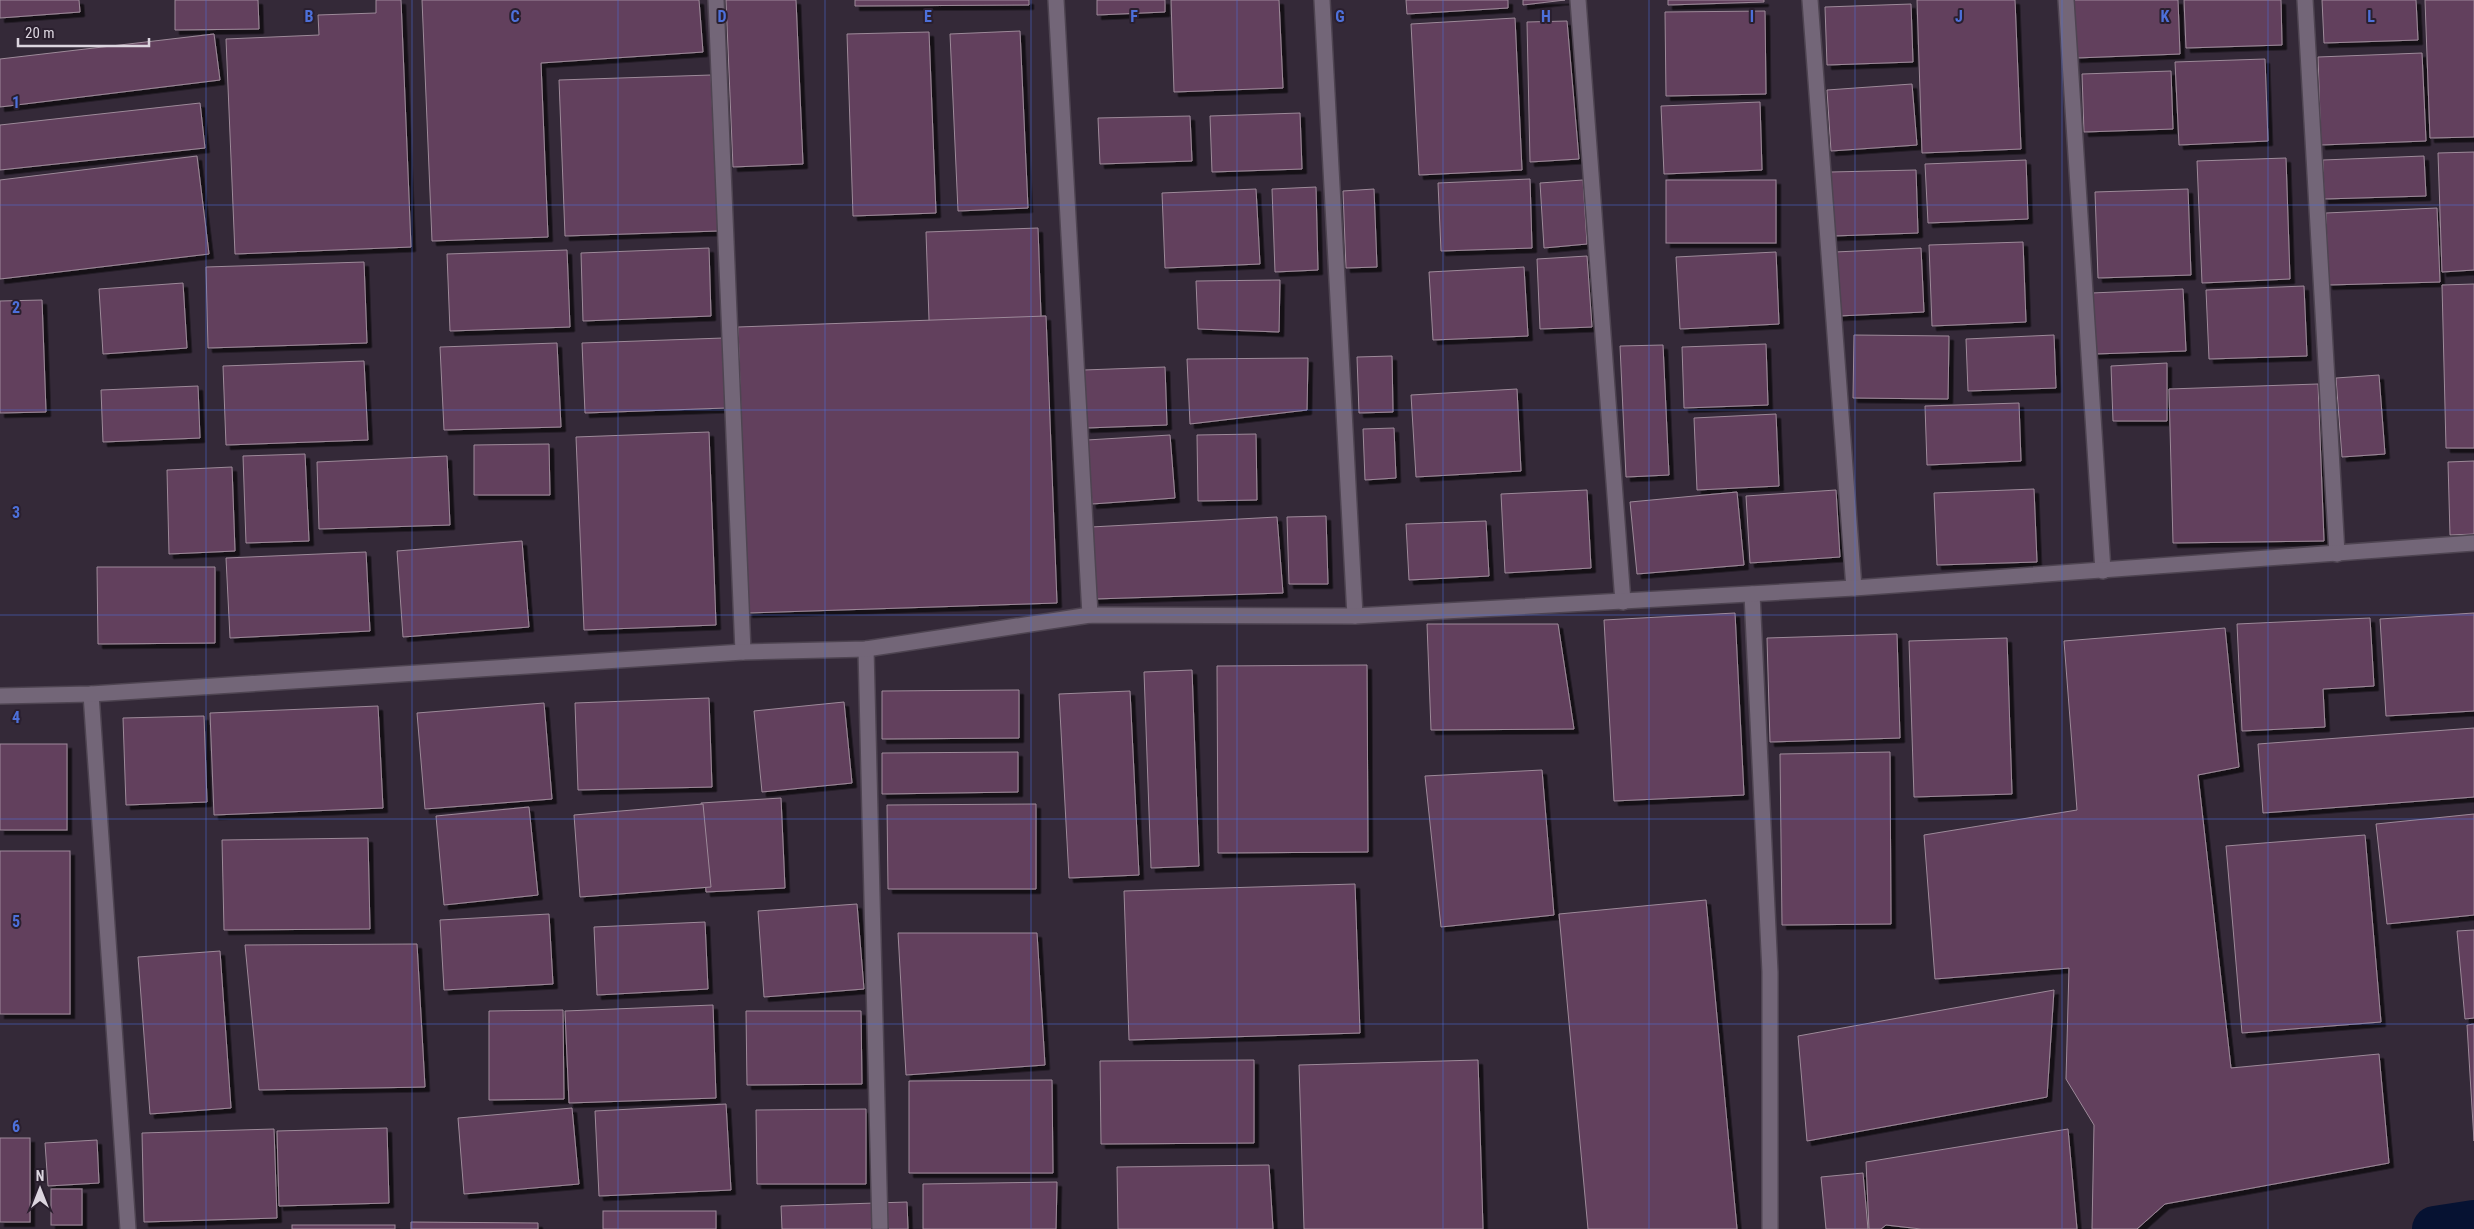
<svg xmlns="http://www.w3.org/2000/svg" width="2474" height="1229" font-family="'Roboto Condensed',sans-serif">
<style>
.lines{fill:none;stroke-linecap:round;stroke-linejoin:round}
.canal{stroke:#061232;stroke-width:46}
.building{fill:#623f5d;stroke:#9d8a99;filter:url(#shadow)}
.street-casing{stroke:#4e4451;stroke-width:18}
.street{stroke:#736678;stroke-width:15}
.grid{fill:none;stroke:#4d70da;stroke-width:1;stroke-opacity:0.55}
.grid-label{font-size:16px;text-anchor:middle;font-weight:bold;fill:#4d70da;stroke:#2a1f2e;stroke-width:4;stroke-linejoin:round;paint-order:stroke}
</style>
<defs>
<filter id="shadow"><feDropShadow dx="4.5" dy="4.5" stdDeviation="0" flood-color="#0009"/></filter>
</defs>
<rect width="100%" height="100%" fill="#342938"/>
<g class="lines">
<polyline class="canal" points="2435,1229 2474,1223"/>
</g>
<g class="building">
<polygon points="0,0 79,0 80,12 0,18"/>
<polygon points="175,0 258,0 259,29 175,30"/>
<polygon points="376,0 401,0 411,247 235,254 226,39 319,35 318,15 376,13"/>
<polygon points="422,0 699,0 703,52 541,63 548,237 432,241"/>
<polygon points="726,0 796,0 803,164 733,167"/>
<polygon points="855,0 1029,0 1029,5 855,6"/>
<polygon points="1097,0 1165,0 1165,12 1097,15"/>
<polygon points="1171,0 1279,0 1283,88 1174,92"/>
<polygon points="1406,0 1508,0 1508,8 1407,14"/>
<polygon points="1523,0 1565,0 1523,5"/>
<polygon points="1668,0 1764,0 1764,2 1668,5"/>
<polygon points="1917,0 2015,0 2021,149 1922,153"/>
<polygon points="2074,0 2178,0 2180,54 2076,58"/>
<polygon points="2184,0 2281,0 2282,45 2186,48"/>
<polygon points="2322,0 2416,0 2418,40 2324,43"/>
<polygon points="2425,0 2474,0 2474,137 2430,138"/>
<polygon points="1911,4 1913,62 1827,65 1825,7"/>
<polygon points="1765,11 1766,94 1666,96 1665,12"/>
<polygon points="1515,18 1522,170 1419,175 1411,24"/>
<polygon points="1567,21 1579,159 1530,162 1527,22"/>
<polygon points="1020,31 1028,208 958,211 950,34"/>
<polygon points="929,32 936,213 853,216 847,34"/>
<polygon points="214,34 220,80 0,107 0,59"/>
<polygon points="2422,53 2426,141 2321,145 2318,57"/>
<polygon points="2265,59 2268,141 2179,145 2175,62"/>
<polygon points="2171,71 2173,129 2084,132 2082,74"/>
<polygon points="711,75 718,231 565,236 559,80"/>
<polygon points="1912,84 1917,145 1831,151 1827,90"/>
<polygon points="1760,102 1762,170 1664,174 1661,106"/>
<polygon points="200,103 205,148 0,170 0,125"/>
<polygon points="1300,113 1302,169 1212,172 1210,116"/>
<polygon points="1190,116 1192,161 1100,164 1098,118"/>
<polygon points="2474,152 2474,270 2442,272 2438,153"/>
<polygon points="197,156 209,254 0,279 0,180"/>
<polygon points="2424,156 2426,196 2324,199 2323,160"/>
<polygon points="2286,158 2290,279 2202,283 2197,161"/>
<polygon points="2026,160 2028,219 1928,223 1925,164"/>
<polygon points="1916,170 1918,233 1833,236 1831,172"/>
<polygon points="1530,179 1532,248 1441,251 1438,183"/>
<polygon points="1583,180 1587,244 1544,248 1540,183"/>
<rect x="1666" y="180" width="110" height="63"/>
<polygon points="1316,187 1318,270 1275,272 1272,189"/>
<polygon points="1256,189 1260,264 1165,268 1162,193"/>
<polygon points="1374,189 1377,267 1346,268 1343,191"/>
<polygon points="2188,189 2191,275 2098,278 2095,192"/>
<polygon points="2437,208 2440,282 2328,285 2326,213"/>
<polygon points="1038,228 1043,375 931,378 926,232"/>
<polygon points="2023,242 2026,322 1932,326 1929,245"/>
<polygon points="709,248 711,316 583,321 581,253"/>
<polygon points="1921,248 1924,312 1838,316 1835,252"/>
<polygon points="567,250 570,327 450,331 447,254"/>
<polygon points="1776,252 1779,324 1680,329 1676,257"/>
<polygon points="1587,256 1592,327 1540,329 1537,259"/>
<polygon points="364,262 367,343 208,348 206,267"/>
<polygon points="1524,267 1528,336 1433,340 1429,272"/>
<polygon points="1280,280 1279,332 1198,329 1196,281"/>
<polygon points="183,283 187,348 103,354 99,289"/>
<polygon points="2474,284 2474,448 2446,448 2442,285"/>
<polygon points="2304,286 2307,356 2209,359 2206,290"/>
<polygon points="2183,289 2186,351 2094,354 2092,293"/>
<polygon points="42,300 46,412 0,413 0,301"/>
<polygon points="1046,316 1057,603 748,613 738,327"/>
<polygon points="1854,335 1949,336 1948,399 1853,398"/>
<polygon points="2054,335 2056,388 1968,391 1966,339"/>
<polygon points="723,338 726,408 585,413 582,343"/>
<polygon points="557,343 561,427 444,430 440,347"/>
<polygon points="1766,344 1768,405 1684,408 1682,347"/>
<polygon points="1663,345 1669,475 1626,477 1620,346"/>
<polygon points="1392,356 1393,412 1359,413 1357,357"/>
<polygon points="1308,358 1307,410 1190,424 1187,359"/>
<polygon points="364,361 368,440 226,445 223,366"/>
<polygon points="2167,363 2167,421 2113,421 2111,366"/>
<polygon points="1165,367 1167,425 1086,428 1084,370"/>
<polygon points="2379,375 2385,454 2342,457 2336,378"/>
<polygon points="2318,384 2324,541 2173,543 2169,389"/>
<polygon points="198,386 200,438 103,442 101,390"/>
<polygon points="1517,389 1521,471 1416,477 1411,395"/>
<polygon points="2019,403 2021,461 1927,465 1925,406"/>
<polygon points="1776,414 1779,486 1697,490 1694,418"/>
<polygon points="1394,428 1396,478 1365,480 1363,429"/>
<polygon points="709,432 716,625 584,630 576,437"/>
<polygon points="1256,434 1257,500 1198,501 1197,435"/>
<polygon points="1170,435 1175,498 1092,504 1087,440"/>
<polygon points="549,444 550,495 474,495 474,445"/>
<polygon points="305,454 309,541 246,543 243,456"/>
<polygon points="447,456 450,525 319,529 317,462"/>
<polygon points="2474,461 2474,534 2450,535 2448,462"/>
<polygon points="232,467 235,551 169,554 167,470"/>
<polygon points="2034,489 2037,562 1937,565 1934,493"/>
<polygon points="1587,490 1591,568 1505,573 1501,494"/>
<polygon points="1836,490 1840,557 1750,563 1746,496"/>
<polygon points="1737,492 1744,565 1637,574 1630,502"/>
<polygon points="1326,516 1328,584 1289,584 1287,517"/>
<polygon points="1277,517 1283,593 1094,599 1091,527"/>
<polygon points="1486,521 1489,576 1409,580 1406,524"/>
<polygon points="522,541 529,627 403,637 397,551"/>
<polygon points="366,552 370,631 230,638 226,558"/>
<polygon points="97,567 215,567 215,643 98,644"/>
<polygon points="1735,613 1744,795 1614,801 1604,620"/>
<polygon points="2474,613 2474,711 2386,716 2380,619"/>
<polygon points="2370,618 2374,686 2323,689 2325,727 2242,731 2237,624"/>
<polygon points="1427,624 1558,624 1574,729 1431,730"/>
<polygon points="2225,628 2239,767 2198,775 2231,1068 2379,1054 2389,1163 2165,1204 2137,1229 2092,1229 2094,1125 2066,1079 2069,968 1935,979 1924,835 2077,810 2064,641"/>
<polygon points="1897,634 1900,738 1770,742 1767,638"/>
<polygon points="2007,638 2012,794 1914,797 1909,641"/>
<polygon points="1367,665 1368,852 1218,853 1217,666"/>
<polygon points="1192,670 1199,866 1151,868 1144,672"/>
<polygon points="1019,690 1019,738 882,739 882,691"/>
<polygon points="1130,691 1139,875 1069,878 1059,694"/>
<polygon points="709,698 712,787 578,790 575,703"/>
<polygon points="844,702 852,783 762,792 754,711"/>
<polygon points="544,703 552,799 425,809 417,713"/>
<polygon points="378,706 383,808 214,815 210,713"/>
<polygon points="204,716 207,802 126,805 123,718"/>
<polygon points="2474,728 2474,797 2263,813 2258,744"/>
<rect x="0" y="744" width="67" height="86"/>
<polygon points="1018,752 1018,792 882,794 882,753"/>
<polygon points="1890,752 1891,924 1782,925 1780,754"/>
<polygon points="1542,770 1554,915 1441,927 1425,776"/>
<polygon points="781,798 785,888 706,892 701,803"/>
<polygon points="703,804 711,887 580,897 574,815"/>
<polygon points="1036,804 1036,889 888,889 887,805"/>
<polygon points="529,807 538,895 444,905 436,816"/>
<polygon points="2474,814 2474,915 2387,924 2376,824"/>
<polygon points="2365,835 2381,1022 2242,1033 2226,846"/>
<polygon points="368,838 370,929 224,930 222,840"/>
<rect x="0" y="851" width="70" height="163"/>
<polygon points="1355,884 1360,1033 1129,1040 1124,891"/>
<polygon points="1706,900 1737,1229 1588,1229 1559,914"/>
<polygon points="857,904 864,989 764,997 758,911"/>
<polygon points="549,914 553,984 444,990 440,920"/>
<polygon points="705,922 708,989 597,995 594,927"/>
<polygon points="2474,930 2474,1018 2465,1019 2457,931"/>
<polygon points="898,933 1037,933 1045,1065 906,1075"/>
<polygon points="417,944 425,1087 259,1090 245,945"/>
<polygon points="220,951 231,1108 150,1114 138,957"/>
<polygon points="2054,990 2047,1097 1807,1141 1798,1036"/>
<polygon points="713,1005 716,1098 569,1103 565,1011"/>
<polygon points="563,1010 564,1099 489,1100 489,1011"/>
<polygon points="746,1011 861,1011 862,1084 747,1085"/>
<polygon points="2474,1024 2474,1141 2467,1025"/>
<polygon points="1254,1060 1254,1143 1101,1144 1100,1061"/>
<polygon points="1478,1060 1483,1229 1304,1229 1299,1065"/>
<polygon points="1052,1080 1053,1173 909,1173 909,1081"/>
<polygon points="726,1104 731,1190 599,1196 595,1111"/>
<polygon points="572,1108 579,1184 464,1194 458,1118"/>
<polygon points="866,1109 866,1184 757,1184 756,1110"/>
<polygon points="387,1128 389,1203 279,1206 277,1131"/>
<polygon points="274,1129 277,1218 144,1222 142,1133"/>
<polygon points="2068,1129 2077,1229 1921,1229 1886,1225 1881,1229 1869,1229 1866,1162"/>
<rect x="0" y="1138" width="30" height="84"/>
<polygon points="97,1140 99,1183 48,1186 45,1143"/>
<polygon points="1269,1165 1273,1229 1118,1229 1117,1167"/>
<polygon points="1863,1173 1868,1229 1826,1229 1821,1177"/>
<polygon points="1057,1182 1056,1229 923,1229 923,1184"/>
<rect x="51" y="1189" width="31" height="36"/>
<polygon points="907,1202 908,1229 782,1229 781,1206"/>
<rect x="603" y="1211" width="113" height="18"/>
<polygon points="411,1222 538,1223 538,1229 411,1229"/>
<rect x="292" y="1225" width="103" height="4"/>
</g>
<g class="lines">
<defs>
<g id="street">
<polyline points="716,0 743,652"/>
<polyline points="1056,0 1090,615"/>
<polyline points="1322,0 1355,616"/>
<polyline points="1578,0 1623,602"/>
<polyline points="1810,0 1854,588"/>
<polyline points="2066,0 2103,571"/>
<polyline points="2305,0 2337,554"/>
<polyline points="1752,594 1770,972 1770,1229"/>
<polyline points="866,649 880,1229"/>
<polyline points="91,694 128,1229"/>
<polyline points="0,696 91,694 743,652 866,649 1090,615 1355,616 1854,588 2474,543"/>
</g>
</defs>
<use href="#street" class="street-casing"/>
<use href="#street" class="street"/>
</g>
<path class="grid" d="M206,0V1229M412,0V1229M618,0V1229M825,0V1229M1031,0V1229M1237,0V1229M1443,0V1229M1649,0V1229M1855,0V1229M2062,0V1229M2268,0V1229M0,205H2474M0,410H2474M0,615H2474M0,819H2474M0,1024H2474"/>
<g class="grid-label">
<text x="309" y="22">B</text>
<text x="515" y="22">C</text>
<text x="722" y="22">D</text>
<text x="928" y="22">E</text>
<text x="1134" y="22">F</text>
<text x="1340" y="22">G</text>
<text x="1546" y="22">H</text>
<text x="1752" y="22">I</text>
<text x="1959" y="22">J</text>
<text x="2165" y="22">K</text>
<text x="2371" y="22">L</text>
<text x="16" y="108">1</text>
<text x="16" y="313">2</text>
<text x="16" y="518">3</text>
<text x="16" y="723">4</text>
<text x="16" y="927">5</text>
<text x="16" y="1132">6</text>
</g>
<g transform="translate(40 1189)" stroke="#2a1f2e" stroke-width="4" paint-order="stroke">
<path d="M0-4L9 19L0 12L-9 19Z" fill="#dcd5df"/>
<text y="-8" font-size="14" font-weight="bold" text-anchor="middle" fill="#dcd5df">N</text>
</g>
<path d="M18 38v8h131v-8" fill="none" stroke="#dcd5df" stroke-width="2.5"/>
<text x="25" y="38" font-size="15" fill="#dcd5df" stroke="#2a1f2e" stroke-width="4" paint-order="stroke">20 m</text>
</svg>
